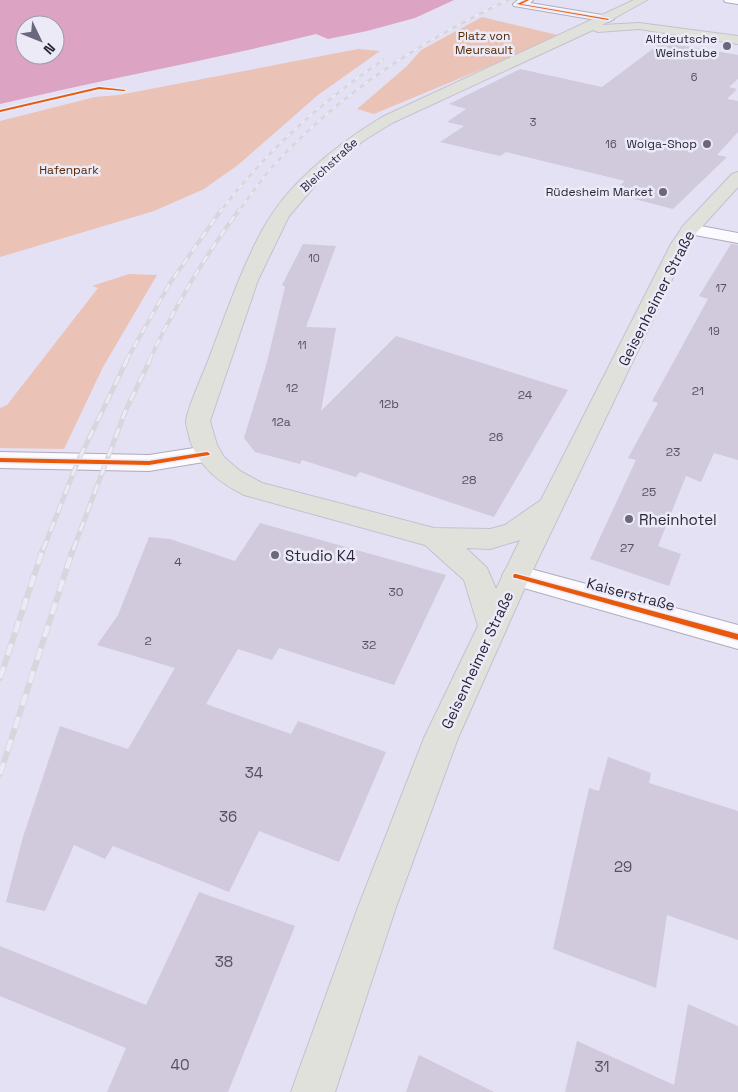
<svg xmlns="http://www.w3.org/2000/svg" width="738" height="1092" font-family="'Space Grotesk',sans-serif">
<style>
.green{fill:#eac3b6}
.water{fill:#dda3c3;fill-rule:evenodd}
.building{fill:#d1c9dc}
.lines{fill:none;stroke-linecap:round;stroke-linejoin:round}
.street-casing{stroke:#aeabbe;stroke-width:2}
.primary-casing{stroke:#c3c1cd;stroke-width:2}
.street{fill:#fbfafe;fill-rule:evenodd}
.primary{fill:#e1e1dc;fill-rule:evenodd}
.rail-far3-casing{stroke:#d6d6dc;stroke-width:2.5}
.rail-far2-casing{stroke:#d6d6dc;stroke-width:4}
.rail-far1-casing{stroke:#d6d6dc;stroke-width:5}
.rail-casing{stroke:#d6d6dc;stroke-width:6}
.rail-far3{stroke:#ebeaf6;stroke-width:2;stroke-dasharray:5;stroke-linecap:butt}
.rail-far2{stroke:#ebeaf6;stroke-width:2.5;stroke-dasharray:8;stroke-linecap:butt}
.rail-far1{stroke:#ebeaf6;stroke-width:3;stroke-dasharray:10;stroke-linecap:butt}
.rail{stroke:#ebeaf6;stroke-width:4.5;stroke-dasharray:12;stroke-linecap:butt}
.cycleway-casing{stroke:#ebeaf6;stroke-width:3}
.cycleway{fill:#e8590c;fill-rule:evenodd}
.poi-dot{fill:#6b687d;stroke:#ebeaf6;stroke-width:2}
.labels{text-anchor:middle;dominant-baseline:central;stroke-width:5;stroke-linejoin:round;paint-order:stroke}
.far-number-label{font-size:11px;fill:#545066}
.far-park-label{font-size:12px;fill:#592905;stroke:#ebeaf6}
.far-poi-label{font-size:12px;fill:#2a273d;stroke:#ebeaf6;text-anchor:end}
.far-street-label{font-size:12px;fill:#2a273d;stroke:#ebeaf6}
.number-label{font-size:12px;fill:#545066}
.street-label{font-size:15px;fill:#2a273d;stroke:#ebeaf6}
.poi-label{font-size:15px;fill:#2a273d;stroke:#ebeaf6;text-anchor:start}
.near-number-label{font-size:15px;fill:#545066}
</style>
<rect width="100%" height="100%" fill="#e4e1f5"/>
<g class="green">
<polygon points="482,17 562,36 374,114 357,109 407,66 421,50"/>
<polygon points="358,49 380,51 318,95 238,165 204,189 154,211 0,257 0,121 95,97 119,95"/>
<polygon points="129,274 157,275 103,367 64,449 0,448 0,408 7,405 98,288 92,286"/>
</g>
<path class="water" d="M0,0H454L415,18L367,31L328,39L316,34C211,60 105,79 0,104ZM25,25H55V55H25Z"/>
<g class="building">
<polygon points="662,42 738,55 738,79 729,87 737,89 727,99 738,101 738,132 717,155 727,157 673,209 611,193 625,181 506,152 500,156 440,142 464,126 447,122 466,109 449,104 520,69 602,87"/>
<polygon points="303,244 336,246 306,327 336,328 321,411 396,336 568,390 494,517 360,472 356,477 302,460 300,464 255,452 244,438 267,362 285,287 282,285"/>
<polygon points="731,244 738,245 738,460 714,453 701,482 686,476 658,546 681,554 669,586 590,559 636,460 628,458 658,403 652,401 708,299 699,296"/>
<polygon points="260,523 446,575 394,685 279,648 272,660 238,649 206,704 291,734 298,721 386,752 339,862 259,831 229,892 113,846 105,859 74,845 45,911 6,902 23,837 60,726 128,749 175,668 97,645 118,615 149,537 170,539 235,561"/>
<polygon points="608,757 651,773 649,783 738,811 738,940 667,915 656,988 553,949 589,788 599,791"/>
<polygon points="199,892 295,926 228,1092 107,1092 126,1048 0,996 0,946 146,1005"/>
<polygon points="688,1004 738,1026 738,1092 565,1092 577,1041 674,1085"/>
<polygon points="419,1055 494,1092 406,1092"/>
</g>
<g class="lines">
<defs>
<g id="street">
<polygon points="518,0 533,0 530,3 608,16 614,19 608,22 514,6 513,4"/>
<polygon points="724,0 738,0 738,4 725,2"/>
<polygon points="690,224 738,233 738,243 684,233 681,229 684,225"/>
<polygon points="207,446 216,448 219,454 216,460 149,471 0,468 0,452 149,455"/>
<polygon points="516,565 738,625 738,649 506,583 502,576 506,569"/>
</g>
<path id="primary" d="M634,0H647L602,25L639,23L738,36V44L639,29L598,32L593,30L392,123L363,141L325,174L289,216L258,280L210,421L217,445L224,457L240,471L262,483L434,528L490,529L505,525L541,500L671,244L684,225L732,174L738,172V187L697,232L689,244L530,576L458,738L395,910L335,1092H291L357,910L424,738L478,626L464,580L425,545L244,495C219,482 199,467 190,440C189,434 186,427 186,421C187,408 206,368 211,353C227,311 242,267 264,227C289,182 338,144 382,117ZM520,540L496,589L487,568L466,548L490,549Z"/>
</defs>
<use href="#street" class="street-casing"/>
<use href="#primary" class="primary-casing"/>
<use href="#street" class="street"/>
<use href="#primary" class="primary"/>
<defs>
<g id="rail-far3">
<path d="M220,212C266,151 321,102 383,60"/>
<path d="M238,212C250,197 260,180 273,166C340,93 419,42 508,0"/>
</g>
<g id="rail-far2">
<polyline points="126,361 170,283 221,210"/>
<path d="M149,361C174,308 204,257 239,210"/>
</g>
<g id="rail-far1">
<polyline points="43,550 78,461 127,360"/>
<polyline points="73,550 125,412 150,360"/>
</g>
<g id="rail">
<polyline points="0,678 43,549"/>
<polyline points="0,774 73,549"/>
</g>
</defs>
<use href="#rail-far3" class="rail-far3-casing"/>
<use href="#rail-far2" class="rail-far2-casing"/>
<use href="#rail-far1" class="rail-far1-casing"/>
<use href="#rail" class="rail-casing"/>
<use href="#rail-far3" class="rail-far3"/>
<use href="#rail-far2" class="rail-far2"/>
<use href="#rail-far1" class="rail-far1"/>
<use href="#rail" class="rail"/>
<defs>
<g id="cycleway">
<polygon points="526,0 529,0 521,4 609,19 608,20 517,4"/>
<polygon points="99,87 126,90 124,91 99,89 0,112 0,110"/>
<polygon points="207,452 209,453 210,454 209,455 149,465 0,462 0,458 149,461"/>
<polygon points="514,574 516,574 738,634 738,640 516,578 514,578 513,576"/>
</g>
</defs>
<use href="#cycleway" class="cycleway-casing"/>
<use href="#cycleway" class="cycleway"/>
</g>
<g class="poi-dot">
<circle cx="727" cy="46" r="5"/>
<circle cx="707" cy="144" r="5"/>
<circle cx="663" cy="192" r="5"/>
<circle cx="629" cy="519" r="5"/>
<circle cx="275" cy="555" r="5"/>
</g>
<g class="labels">
<g class="far-number-label">
<text x="694" y="77">6</text>
<text x="533" y="122">3</text>
<text x="611" y="144">16</text>
<text x="314" y="258">10</text>
<text x="721" y="288">17</text>
<text x="714" y="331">19</text>
<text x="302" y="345">11</text>
</g>
<g class="far-park-label">
<text x="484" y="36">Platz von<tspan x="484" dy="14">Meursault</tspan></text>
<text x="69" y="170">Hafenpark</text>
</g>
<g class="far-poi-label">
<text x="717" y="39">Altdeutsche<tspan x="717" dy="14">Weinstube</tspan></text>
<text x="697" y="144">Wolga-Shop</text>
<text x="653" y="192">Rüdesheim Market</text>
</g>
<g class="far-street-label">
<text transform="translate(329 165) rotate(-43)">Bleichstraße</text>
</g>
<g class="number-label">
<text x="292" y="388">12</text>
<text x="698" y="391">21</text>
<text x="525" y="395">24</text>
<text x="389" y="404">12b</text>
<text x="281" y="422">12a</text>
<text x="496" y="437">26</text>
<text x="673" y="452">23</text>
<text x="469" y="480">28</text>
<text x="649" y="492">25</text>
<text x="627" y="548">27</text>
<text x="178" y="562">4</text>
<text x="396" y="592">30</text>
<text x="148" y="641">2</text>
<text x="369" y="645">32</text>
</g>
<g class="street-label">
<text transform="translate(656 298) rotate(-63)">Geisenheimer Straße</text>
<text transform="translate(631 594) rotate(15)">Kaiserstraße</text>
<text transform="translate(477 660) rotate(-65)">Geisenheimer Straße</text>
</g>
<g class="poi-label">
<text x="639" y="519">Rheinhotel</text>
<text x="285" y="555">Studio K4</text>
</g>
<g class="near-number-label">
<text x="254" y="772">34</text>
<text x="228" y="816">36</text>
<text x="623" y="866">29</text>
<text x="224" y="961">38</text>
<text x="180" y="1064">40</text>
<text x="602" y="1066">31</text>
</g>
</g>
<g transform="translate(40 40) rotate(133)"><circle r="24" fill="#ebeaf6" stroke="#9e9cac"/>
<path d="M0-4L9 19L0 12L-9 19Z" fill="#6b687d"/>
<text y="-8" font-size="14" font-weight="bold" text-anchor="middle" fill="#2a273d">N</text>
</g>
</svg>
